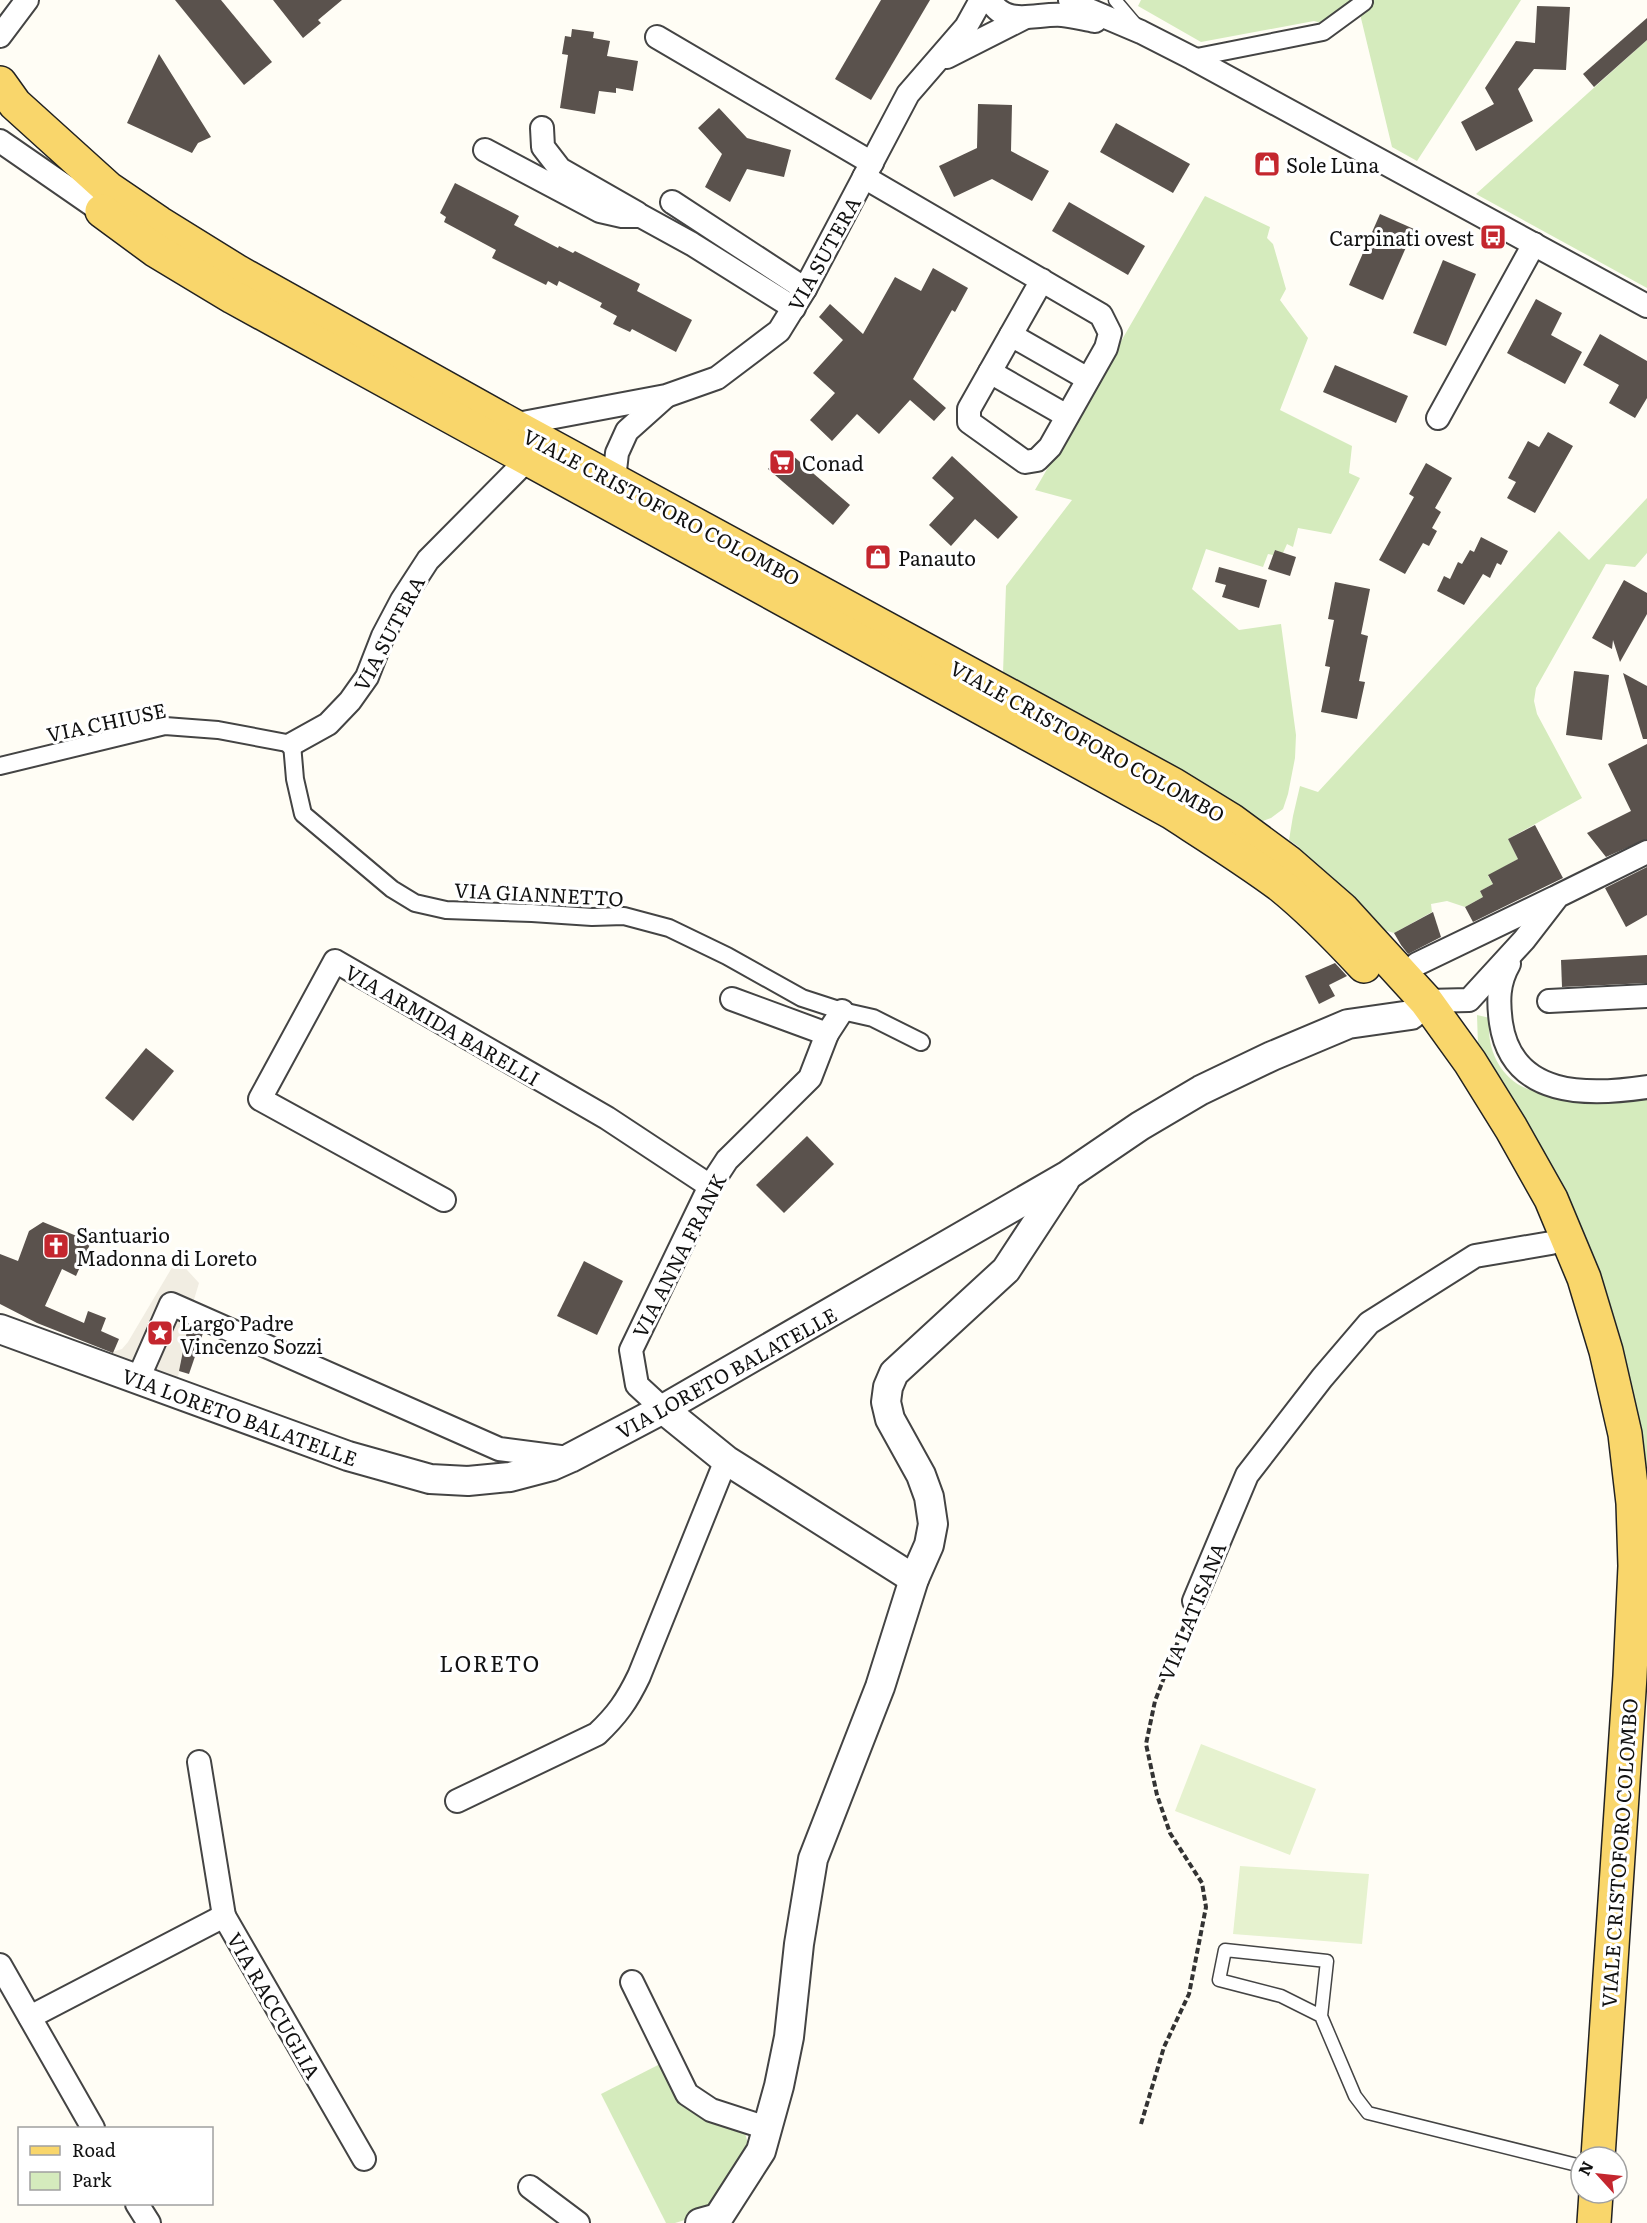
<svg xmlns="http://www.w3.org/2000/svg" width="1647" height="2223" font-family="Literata,serif">
<style>
.green{fill:#d5ebbd}
.pitch{fill:#e6f2cf}
.plaza{fill:#f1ede2}
.building{fill:#5a524d}
.lines{fill:none;stroke-linecap:round;stroke-linejoin:round}
.service-casing{stroke:#444;stroke-width:15}
.pedestrian-casing{stroke:#444;stroke-width:20}
.minor-casing{stroke:#444;stroke-width:26}
.tertiary-casing{stroke:#444;stroke-width:32}
.primary-casing{stroke:#222;stroke-width:36}
.path{stroke:#333;stroke-width:4;stroke-dasharray:6 3;stroke-linecap:butt}
.service{stroke:#fff;stroke-width:12}
.pedestrian{stroke:#fff;stroke-width:16}
.minor{stroke:#fff;stroke-width:22}
.tertiary{stroke:#fff;stroke-width:28}
.primary{stroke:#f9d66b;stroke-width:33}
.labels{text-anchor:middle;dominant-baseline:central;stroke-width:6;stroke-linejoin:round;paint-order:stroke}
.poi-label{font-size:20px;fill:#111;stroke:#fff;text-anchor:start}
.street-label{font-size:20px;fill:#111;stroke:#fff}
.quarter-label{font-size:22px;letter-spacing:1.5px;fill:#111;stroke:#fff}
</style>
<rect width="100%" height="100%" fill="#fffdf5"/>
<g class="green">
<polygon points="1141,0 1354,0 1321,23 1314,21 1201,42 1138,6"/>
<polygon points="1372,0 1521,0 1417,161 1392,147 1360,14 1369,8"/>
<polygon points="1647,40 1647,288 1476,194"/>
<polygon points="1205,196 1270,227 1267,238 1273,244 1286,289 1280,300 1308,338 1280,410 1352,446 1349,473 1360,478 1331,534 1298,528 1293,547 1287,544 1283,553 1275,550 1273,555 1268,554 1263,567 1206,549 1192,589 1239,630 1281,624 1296,735 1295,758 1288,794 1283,809 1271,818 1260,822 1116,742 1003,673 1006,586 1072,500 1035,490"/>
<polygon points="1647,498 1647,553 1635,567 1606,564 1536,688 1534,701 1537,714 1582,798 1508,839 1518,859 1488,876 1493,884 1480,891 1483,897 1465,907 1447,901 1431,904 1432,912 1394,933 1377,928 1298,857 1299,847 1289,840 1293,816 1300,786 1318,792 1559,531 1589,560"/>
<path d="M1477,1015L1490,1018C1485,1045 1499,1079 1528,1089C1540,1094 1556,1093 1569,1094C1595,1095 1621,1097 1647,1098V1668L1642,1661L1638,1440L1478,1045Z"/>
<polygon points="664,2062 745,2133 748,2144 746,2155 705,2214 675,2223 666,2223 601,2094"/>
</g>
<g class="pitch">
<polygon points="1201,1744 1316,1789 1290,1855 1175,1811"/>
<polygon points="1240,1866 1369,1874 1362,1944 1233,1934"/>
</g>
<polygon class="plaza" points="177,1259 199,1283 190,1313 175,1393 106,1354 122,1349 128,1342"/>
<g class="building">
<polygon points="175,0 221,0 272,62 244,85"/>
<polygon points="273,0 342,0 318,20 321,23 303,38"/>
<polygon points="881,0 930,0 871,100 835,79"/>
<polygon points="1537,6 1570,7 1566,70 1534,69 1518,89 1533,121 1476,151 1461,122 1494,104 1485,88 1516,41 1535,43"/>
<polygon points="1647,18 1647,40 1594,87 1583,74"/>
<polygon points="572,29 594,32 593,38 610,41 607,56 638,61 633,91 616,88 616,93 599,91 595,114 560,108 568,55 562,54 565,36 571,37"/>
<polygon points="159,54 211,137 198,143 192,153 127,123"/>
<polygon points="978,104 1012,105 1011,151 1049,171 1032,201 992,179 954,197 939,166 977,148"/>
<polygon points="719,108 747,138 791,150 784,177 747,169 730,202 705,187 722,154 698,128"/>
<polygon points="1116,123 1190,164 1173,193 1100,152"/>
<polygon points="1266,154 1275,158 1275,169 1266,173 1258,169 1258,159"/>
<polygon points="455,183 519,216 514,225 558,248 559,246 573,253 575,251 640,284 637,291 692,320 676,352 632,329 630,332 613,324 617,316 600,307 602,303 559,281 557,286 548,281 546,285 492,258 496,250 444,222 446,217 440,213"/>
<polygon points="1069,202 1145,246 1128,275 1052,231"/>
<polygon points="1380,214 1414,229 1383,300 1349,285"/>
<polygon points="1443,260 1476,274 1446,346 1413,333"/>
<polygon points="933,268 968,288 955,312 952,310 913,379 946,408 934,421 910,400 879,434 857,414 832,441 810,420 835,393 813,373 843,340 819,317 830,304 863,334 895,277 921,291"/>
<polygon points="1536,299 1562,313 1551,335 1582,352 1565,384 1507,353"/>
<polygon points="1600,334 1647,361 1647,398 1635,418 1609,403 1619,385 1583,365"/>
<polygon points="1335,365 1408,396 1396,423 1323,392"/>
<polygon points="1548,432 1573,446 1535,513 1507,498 1516,482 1508,478 1528,441 1539,447"/>
<polygon points="785,449 850,505 833,525 768,469"/>
<polygon points="952,456 1018,517 998,539 975,519 951,546 929,525 954,498 932,478"/>
<polygon points="1426,463 1452,478 1435,508 1441,512 1432,528 1437,531 1429,546 1423,543 1405,574 1379,560 1414,497 1409,494"/>
<polygon points="1481,537 1508,551 1501,565 1497,563 1490,578 1483,574 1464,605 1437,591 1444,576 1450,579 1458,562 1462,564 1470,550 1474,552"/>
<polygon points="1275,550 1296,557 1290,576 1268,569"/>
<polygon points="1219,567 1267,580 1259,608 1222,597 1226,585 1215,582"/>
<polygon points="1624,580 1647,593 1647,614 1620,662 1613,640 1612,649 1592,638"/>
<polygon points="1335,582 1370,589 1361,634 1368,636 1359,681 1365,682 1357,719 1321,712 1330,667 1325,666 1334,620 1328,619"/>
<polygon points="1574,671 1609,675 1602,740 1566,735"/>
<polygon points="1623,673 1647,686 1647,739 1643,739"/>
<polygon points="1647,744 1647,839 1606,857 1587,833 1631,811 1608,764"/>
<polygon points="1535,825 1563,878 1473,922 1465,907 1483,897 1480,891 1493,884 1488,875 1518,859 1508,839"/>
<polygon points="1647,867 1647,915 1626,927 1605,888"/>
<polygon points="1433,912 1441,937 1408,954 1401,945 1394,933"/>
<polygon points="1647,955 1647,983 1562,987 1561,960"/>
<polygon points="1335,963 1347,976 1329,985 1335,996 1319,1004 1305,976"/>
<polygon points="146,1048 174,1071 133,1121 105,1098"/>
<polygon points="807,1136 834,1164 784,1213 756,1185"/>
<polygon points="43,1222 91,1242 76,1276 62,1269 45,1306 84,1323 88,1311 106,1318 101,1331 119,1339 113,1353 37,1323 0,1304 0,1254 18,1261 29,1231"/>
<polygon points="584,1261 623,1281 597,1335 557,1316"/>
<polygon points="188,1326 203,1333 189,1374 179,1371"/>
</g>
<g class="lines">
<defs>
<g id="service">
<polyline points="1115,0 1137,26"/>
<polyline points="1321,2016 1327,1961 1225,1950 1219,1980 1281,1996 1321,2016 1355,2096 1368,2113 1581,2166"/>
</g>
<g id="pedestrian">
<polyline points="1192,58 1323,32 1364,2"/>
<polyline points="0,766 165,726 218,730 292,744 295,779 303,814 392,889 415,903 446,910 532,913 592,917 624,916 669,928 727,956 802,998 842,1011 873,1018 921,1042"/>
</g>
<g id="minor">
<path d="M990,0C1006,28 1036,13 1062,15C1073,16 1084,19 1095,21"/>
<polyline points="1070,0 1075,4 1141,32 1192,58 1647,306"/>
<polyline points="0,36 27,0"/>
<polyline points="657,37 872,163"/>
<polyline points="947,57 1024,18"/>
<polyline points="542,128 543,147 560,169 637,213"/>
<polyline points="0,141 107,215"/>
<polyline points="485,150 600,211 622,216 641,216 692,244 794,308"/>
<polyline points="864,177 1101,315 1110,333 1106,348 1050,447 1037,460 1025,462 969,422 969,409 1042,280"/>
<polyline points="672,202 805,289"/>
<polyline points="1011,335 1088,379"/>
<polyline points="990,372 1067,416"/>
<polyline points="1438,418 1534,244"/>
<polyline points="512,425 666,396 717,378 779,331 805,289 908,94 966,27 981,0"/>
<polyline points="614,479 617,453 627,431 665,397"/>
<polyline points="292,744 328,724 350,701 367,677 383,636 402,600 428,560 527,460"/>
<polyline points="1417,964 1554,898"/>
<path d="M1509,964C1498,983 1498,1001 1501,1023C1512,1098 1588,1096 1647,1087"/>
<polyline points="1426,1001 1469,1000 1524,940 1558,896 1647,852"/>
<polyline points="1549,1001 1647,996"/>
<polyline points="827,1034 842,1011"/>
<polyline points="444,1200 260,1099 335,961 607,1118 710,1186"/>
<polyline points="138,1379 171,1304 499,1449 568,1458"/>
<polyline points="663,1409 637,1385 631,1350 710,1186 727,1160 810,1078 827,1034 732,999"/>
<polyline points="1194,1601 1247,1475 1322,1378 1369,1323 1475,1256 1551,1243"/>
<polyline points="199,1762 224,1916"/>
<path d="M457,1801L597,1734C617,1715 627,1701 639,1676L726,1460"/>
<polyline points="0,1965 93,2128"/>
<polyline points="632,1982 687,2094 711,2110 767,2128"/>
<polyline points="30,2017 224,1916 364,2159"/>
<polyline points="530,2187 578,2223"/>
<polyline points="137,2204 149,2223"/>
</g>
<g id="tertiary">
<polyline points="0,1329 348,1456 430,1479 468,1481 510,1477 552,1466 570,1458 663,1409 1068,1175 1140,1126 1201,1090 1272,1056 1348,1024 1411,1015 1426,1001"/>
<polyline points="663,1409 726,1460 914,1579"/>
<polyline points="700,2223 718,2218 761,2151 779,2086 789,2037 799,1944 813,1859 880,1687 914,1579 929,1545 933,1524 929,1497 921,1475 890,1419 886,1402 888,1387 894,1373 1006,1270 1065,1180"/>
</g>
<g id="primary">
<polyline points="0,83 15,104 109,189 159,223 238,272 512,425 1174,785 1231,820 1288,862 1342,909 1426,1001 1470,1062 1511,1128 1551,1199 1584,1278 1606,1351 1625,1434 1633,1503 1635,1566 1630,1676 1598,2157"/>
<path d="M102,211L155,250L233,297L1171,812C1208,836 1245,859 1280,885C1310,909 1338,938 1364,966"/>
<polyline points="1594,2223 1596,2193"/>
</g>
</defs>
<use href="#service" class="service-casing"/>
<use href="#pedestrian" class="pedestrian-casing"/>
<use href="#minor" class="minor-casing"/>
<use href="#tertiary" class="tertiary-casing"/>
<use href="#primary" class="primary-casing"/>
<polyline class="path" points="1141,2124 1164,2047 1189,1994 1206,1907 1202,1883 1170,1833 1157,1795 1146,1744 1155,1701 1187,1618"/>
<use href="#service" class="service"/>
<use href="#pedestrian" class="pedestrian"/>
<use href="#minor" class="minor"/>
<use href="#tertiary" class="tertiary"/>
<use href="#primary" class="primary"/>
</g>
<defs>
<symbol id="shop-square" viewBox="-11 -11 22 22"><rect x="-9" y="-9" width="18" height="18" rx="4" fill="#c4262e" stroke="#fff"/><path d="M-5-2.5h2.3a2.7 3.5 0 0 1 5.4 0H5L5.5 6h-11ZM-1.5-2.5h3a1.5 2.3 0 0 0-3 0Z" fill="#fff"/></symbol>
<symbol id="bus-square" viewBox="-11 -11 22 22"><rect x="-9" y="-9" width="18" height="18" rx="4" fill="#c4262e" stroke="#fff"/><path d="M-5-6H5V4H4V6H2V4H-2V6H-4V4H-5ZM-3.5-4V0h7V-4ZM-3.5 1.2v1.5H-2V1.2ZM2 1.2v1.5H3.5V1.2Z" fill="#fff"/></symbol>
<symbol id="supermarket-square" viewBox="-11 -11 22 22"><rect x="-9" y="-9" width="18" height="18" rx="4" fill="#c4262e" stroke="#fff"/><path d="M-6-5.5h2.5l.6 2H6L4.5 2H-2.5L-4.4-4H-6ZM-1.5 3.2a1.3 1.3 0 1 0 .1 0ZM3 3.2a1.3 1.3 0 1 0 .1 0Z" fill="#fff"/></symbol>
<symbol id="church-square" viewBox="-11 -11 22 22"><rect x="-9" y="-9" width="18" height="18" rx="4" fill="#c4262e" stroke="#fff"/><path d="M-1.2-6h2.4v3.5h3.3v2.4h-3.3V6h-2.4V-.1h-3.3v-2.4h3.3Z" fill="#fff"/></symbol>
<symbol id="sight-square" viewBox="-11 -11 22 22"><rect x="-9" y="-9" width="18" height="18" rx="4" fill="#c4262e" stroke="#fff"/><path d="M0-6L1.8-2.2L6-1.7L2.9 1.2L3.7 5.4L0 3.3L-3.7 5.4L-2.9 1.2L-6-1.7L-1.8-2.2Z" fill="#fff"/></symbol>
</defs>
<g fill-rule="evenodd">
<use href="#shop-square" x="1252" y="149" width="30" height="30"/>
<use href="#bus-square" x="1478" y="222" width="30" height="30"/>
<use href="#supermarket-square" x="767" y="447" width="30" height="30"/>
<use href="#shop-square" x="863" y="542" width="30" height="30"/>
<use href="#church-square" x="41" y="1231" width="30" height="30"/>
<use href="#sight-square" x="145" y="1318" width="30" height="30"/>
</g>
<g class="labels">
<g class="poi-label">
<text x="1286" y="164">Sole Luna</text>
<text x="1474" y="237" text-anchor="end">Carpinati ovest</text>
<text x="802" y="462">Conad</text>
<text x="898" y="557">Panauto</text>
<text x="76" y="1234">Santuario<tspan x="76" dy="23">Madonna di Loreto</tspan></text>
<text x="180" y="1322">Largo Padre<tspan x="180" dy="23">Vincenzo Sozzi</tspan></text>
</g>
<g class="street-label">
<text transform="translate(823 253) rotate(-61)">VIA SUTERA</text>
<text transform="translate(662 506) rotate(28)">VIALE CRISTOFORO COLOMBO</text>
<text transform="translate(388 633) rotate(-62)">VIA SUTERA</text>
<text transform="translate(106 721) rotate(-12)">VIA CHIUSE</text>
<text transform="translate(1088 740) rotate(29)">VIALE CRISTOFORO COLOMBO</text>
<text transform="translate(539 893) rotate(3)">VIA GIANNETTO</text>
<text transform="translate(443 1024) rotate(30)">VIA ARMIDA BARELLI</text>
<text transform="translate(678 1255) rotate(-63)">VIA ANNA FRANK</text>
<text transform="translate(726 1372) rotate(-29)">VIA LORETO BALATELLE</text>
<text transform="translate(240 1416) rotate(20)">VIA LORETO BALATELLE</text>
<text transform="translate(1191 1611) rotate(-68)">VIA LATISANA</text>
<text transform="translate(1618 1853) rotate(-86)">VIALE CRISTOFORO COLOMBO</text>
<text transform="translate(275 2005) rotate(60)">VIA RACCUGLIA</text>
</g>
<g class="quarter-label">
<text x="490" y="1662">LORETO</text>
</g>
</g>
<rect x="18" y="2127" width="195" height="78" fill="#ffffff" stroke="#a0a0a0" stroke-width="1.5"/>
<rect x="30" y="2146" width="30" height="9" fill="#f9d66b" stroke="#a0a0a0" stroke-width="1.5"/>
<text x="72" y="2157" font-size="18" fill="#111111">Road</text>
<rect x="30" y="2172" width="30" height="18" fill="#d5ebbd" stroke="#a0a0a0" stroke-width="1.5"/>
<text x="72" y="2187" font-size="18" fill="#111111">Park</text>
<g transform="translate(1599 2175) rotate(297)"><circle r="28" fill="#ffffff" stroke="#a0a0a0" stroke-width="1.5"/>
<path d="M0-4.5L10 22L0 15L-10 22Z" fill="#c4262e"/>
<text y="-9" font-size="16" font-weight="bold" text-anchor="middle" fill="#111111">N</text>
</g>
</svg>
